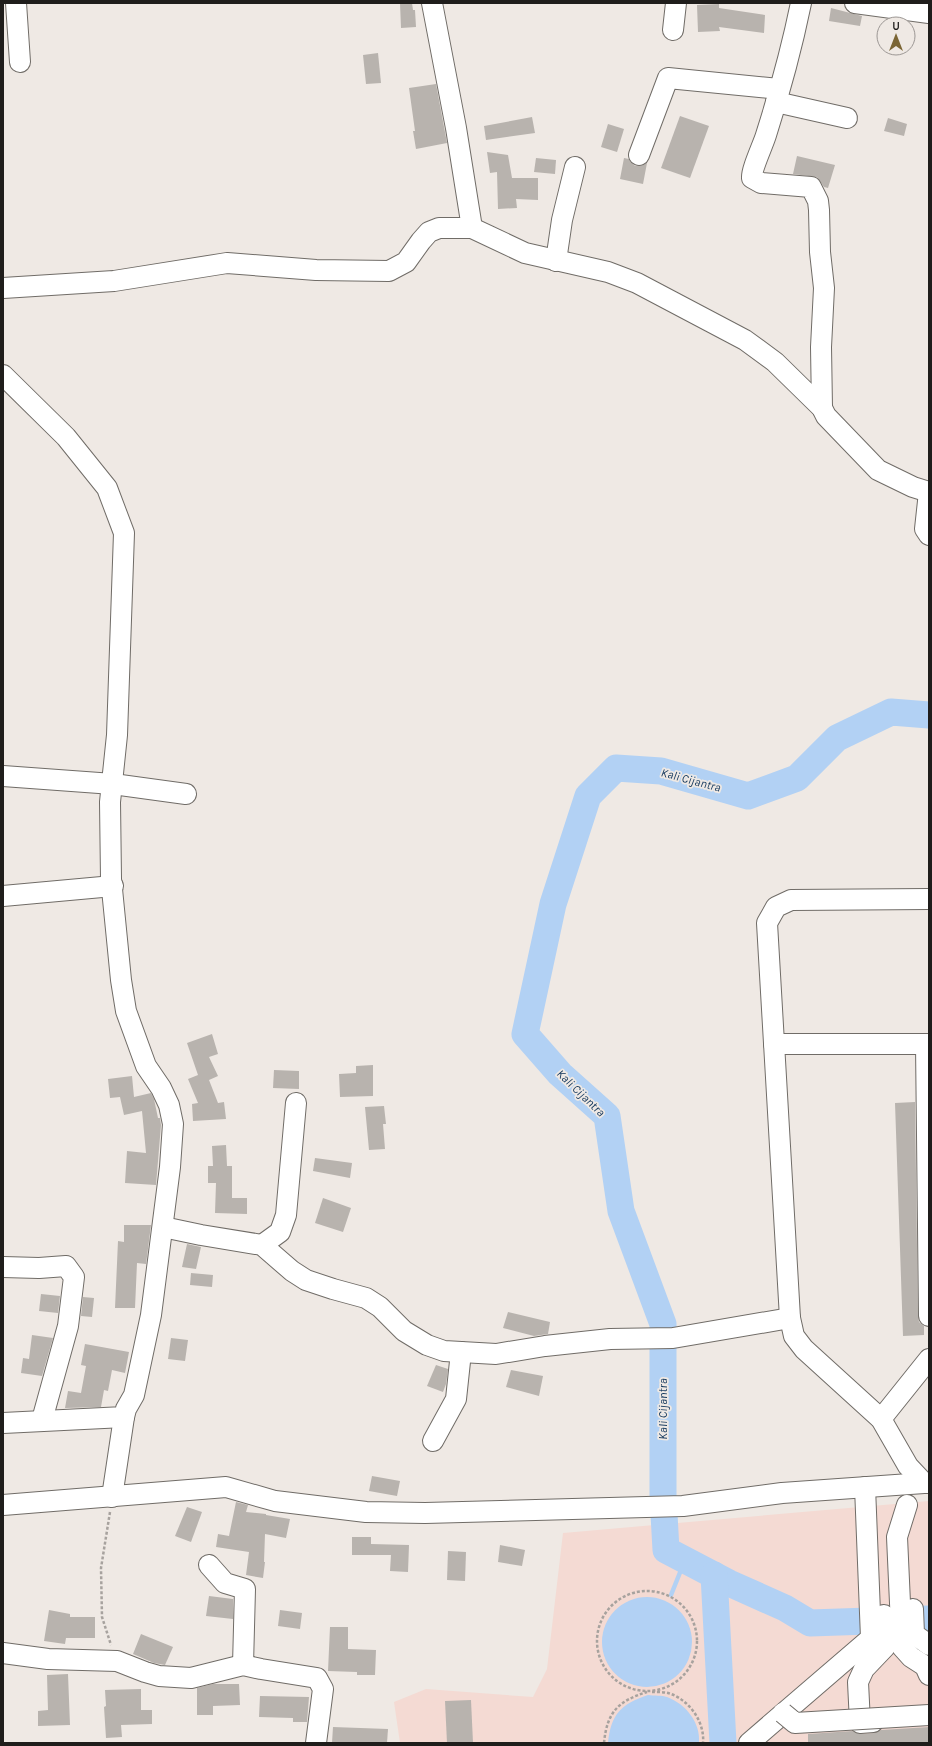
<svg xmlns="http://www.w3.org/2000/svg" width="932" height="1746" font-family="Karla,sans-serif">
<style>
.medical{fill:#f4dad3}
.water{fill:#b2d1f4}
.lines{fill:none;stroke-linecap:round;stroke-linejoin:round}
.stream{stroke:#b2d1f4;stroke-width:4.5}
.river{stroke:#b2d1f4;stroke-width:27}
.building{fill:#b8b3ae}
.minor-casing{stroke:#706c67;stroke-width:22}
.path{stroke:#a7a29e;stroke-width:2.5;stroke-dasharray:3 2;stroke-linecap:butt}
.minor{stroke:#fff;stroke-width:20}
.minor-bridge-casing{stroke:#706c67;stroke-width:22;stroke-linecap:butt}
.minor-bridge{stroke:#fff;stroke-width:20}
.labels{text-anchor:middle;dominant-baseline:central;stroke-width:3.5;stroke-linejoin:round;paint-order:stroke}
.water-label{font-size:12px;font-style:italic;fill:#14385d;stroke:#efe9e4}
</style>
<rect width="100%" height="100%" fill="#efe9e4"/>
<polygon class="medical" points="929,1501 929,1743 400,1743 394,1702 426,1689 533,1697 547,1669 563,1533"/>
<g class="water">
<circle cx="647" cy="1642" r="45"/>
<path d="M648,1695C654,1696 662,1695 667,1697C686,1704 701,1723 699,1743H608C611,1714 621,1704 648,1695Z"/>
</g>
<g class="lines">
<polyline class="stream" points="671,1595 685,1560"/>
<g class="river">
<polyline points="929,715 891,712 837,738 797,778 748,796 661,771 616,768 588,796 553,904 525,1034 560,1074 607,1116 621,1211 663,1324 663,1496 666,1550 729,1583 785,1608 810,1623 929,1619"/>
<polyline points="714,1575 723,1743"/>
</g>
</g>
<g class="building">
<polygon points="400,3 412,3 413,10 415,10 416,27 401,28"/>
<polygon points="719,4 719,8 765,15 764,33 719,27 720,31 698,32 697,5"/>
<polygon points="831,8 862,16 860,26 829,21"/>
<polygon points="378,53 381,83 366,84 363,55"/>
<polygon points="436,84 447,143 416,149 413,131 415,131 409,88"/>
<polygon points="680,116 709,126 690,178 661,168"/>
<polygon points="532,117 535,133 486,140 484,126"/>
<polygon points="888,118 907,124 904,136 884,131"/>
<polygon points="608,124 624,129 617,152 601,147"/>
<polygon points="487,152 508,155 512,178 538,178 538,200 516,199 517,208 498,209 497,172 490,173"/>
<polygon points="797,156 835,165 828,188 824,187 817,177 793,174"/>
<polygon points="536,158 556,160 555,174 534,172"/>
<polygon points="624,158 629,159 635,166 641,166 647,163 643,184 620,179"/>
<polygon points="212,1034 218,1054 209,1057 218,1076 209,1080 218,1103 224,1102 226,1119 193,1121 192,1104 198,1103 188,1079 198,1075 187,1043"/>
<polygon points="373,1065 373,1096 340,1097 339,1074 356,1073 356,1066"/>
<polygon points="274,1070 299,1071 299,1089 273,1088"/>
<polygon points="132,1076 134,1097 151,1093 154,1099 158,1118 160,1118 161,1125 156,1185 125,1183 127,1151 146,1153 142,1111 124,1115 120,1097 110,1098 108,1079"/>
<polygon points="915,1102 918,1316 919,1322 924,1326 924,1335 903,1336 895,1103"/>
<polygon points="384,1106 386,1124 383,1124 385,1149 369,1150 365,1107"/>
<polygon points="226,1145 227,1166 232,1166 232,1198 247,1198 247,1214 215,1213 216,1183 208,1183 208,1166 213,1166 212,1146"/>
<polygon points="315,1158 352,1163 350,1178 313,1171"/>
<polygon points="323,1198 351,1208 343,1232 315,1223"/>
<polygon points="124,1225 151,1225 146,1264 137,1263 135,1308 115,1308 118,1241 124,1242"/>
<polygon points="187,1244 201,1247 196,1269 182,1267"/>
<polygon points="191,1273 213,1275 212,1287 190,1285"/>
<polygon points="41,1294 60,1296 58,1313 39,1311"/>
<polygon points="83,1297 94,1298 92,1317 81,1316"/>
<polygon points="508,1312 550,1322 548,1334 534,1336 503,1328"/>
<polygon points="32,1335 53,1338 42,1376 21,1373 23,1358 29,1359"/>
<polygon points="171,1338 188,1340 185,1361 168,1359"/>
<polygon points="85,1344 129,1352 125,1373 112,1370 108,1391 104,1390 101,1407 65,1408 68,1391 81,1393 86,1366 81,1365"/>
<polygon points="436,1365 448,1369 446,1384 443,1392 427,1386"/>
<polygon points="511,1370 543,1376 539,1396 506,1387"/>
<polygon points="372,1476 400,1481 397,1496 369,1491"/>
<polygon points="236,1502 248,1505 246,1512 266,1514 266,1515 290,1519 286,1538 265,1534 264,1562 265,1562 263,1578 246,1575 249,1552 216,1547 218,1534 229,1536"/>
<polygon points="187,1507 202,1512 191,1542 175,1536"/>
<polygon points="352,1537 371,1537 371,1544 409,1545 408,1572 390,1571 391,1555 352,1555"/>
<polygon points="500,1545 525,1550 522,1566 498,1562"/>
<polygon points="448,1551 466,1552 465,1581 447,1580"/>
<polygon points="209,1596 233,1599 233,1619 206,1616"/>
<polygon points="49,1610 70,1614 70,1617 95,1617 95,1638 66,1638 65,1644 44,1641"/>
<polygon points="280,1610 302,1613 300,1629 278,1626"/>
<polygon points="330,1627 348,1627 348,1649 376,1650 375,1675 357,1675 357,1672 328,1671"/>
<polygon points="141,1634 173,1647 165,1665 154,1663 133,1654"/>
<polygon points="68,1674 70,1725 38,1726 38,1711 48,1710 47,1675"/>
<polygon points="239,1684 240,1705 213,1706 213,1715 197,1715 197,1688 213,1684"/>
<polygon points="141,1689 141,1710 152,1710 152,1724 121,1725 122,1737 106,1738 104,1707 106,1706 105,1690"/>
<polygon points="260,1696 309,1697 307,1722 293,1722 293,1718 259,1717"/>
<polygon points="471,1700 473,1743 447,1743 445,1701"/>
<polygon points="333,1727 388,1729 387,1743 332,1743"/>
<polygon points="929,1727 929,1743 808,1743 808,1734 852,1731 861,1734 874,1733 881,1730"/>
</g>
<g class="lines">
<defs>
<g id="minor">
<polyline points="16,3 20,62"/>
<polyline points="432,3 456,128 472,228 525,253 608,272 637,283 745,340 775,362 822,408 826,416 878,470 913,487 929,492"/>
<path d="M801,3C792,47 780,91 766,135C763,145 751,170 752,178L761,183L811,187L818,201L819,210L820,252L824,288L821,347L822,408"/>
<polyline points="855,3 929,13"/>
<polyline points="673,30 676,3"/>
<polyline points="776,102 847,118"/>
<polyline points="639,155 668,78 779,89"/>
<polyline points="556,261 562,220 575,167"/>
<polyline points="3,288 114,281 227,263 316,270 389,271 406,262 421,241 429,232 439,228 472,228"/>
<polyline points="3,375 66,437 107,488 124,533 117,735 110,802 111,879 121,980 126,1011 146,1066 161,1088 169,1105 173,1124 170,1167 151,1315 134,1395 126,1409 124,1417 3,1423"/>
<polyline points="929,492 925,529 929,535"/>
<polyline points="3,776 113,784 186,794"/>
<polyline points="3,896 113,886"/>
<polyline points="929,899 791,900 776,907 767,923 790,1318 794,1336 804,1349 881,1419 908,1466 924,1483 929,1483"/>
<polyline points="774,1044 929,1044"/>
<polyline points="926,1044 929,1316"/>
<polyline points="163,1227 201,1235 262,1245 292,1271 306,1280 333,1289 366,1298 380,1307 404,1331 427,1345 444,1351 496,1354 545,1346 610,1339 673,1338 790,1318"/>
<polyline points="262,1245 280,1232 286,1215 296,1103"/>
<polyline points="3,1267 39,1268 66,1266 74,1277 68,1326 42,1420"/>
<polyline points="881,1419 929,1359"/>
<polyline points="433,1441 456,1399 461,1352"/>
<polyline points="112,1497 124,1417"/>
<polyline points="3,1505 226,1487 275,1501 366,1512 425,1513 683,1506 782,1493 924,1483"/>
<polyline points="907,1505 897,1537 902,1647 911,1657 925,1666 929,1675"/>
<polyline points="209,1565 225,1583 245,1589 243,1665"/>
<polyline points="913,1609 914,1634 929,1645"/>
<polyline points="3,1653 48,1659 117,1661 145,1672 159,1676 191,1678 243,1665 261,1669 317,1678 323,1689 316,1743"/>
<polyline points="873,1722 860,1723 858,1682 864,1669 885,1647 884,1615"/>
<polyline points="749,1743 871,1638 865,1487"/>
</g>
</defs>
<use href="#minor" class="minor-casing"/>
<g class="path">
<polyline points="110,1512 101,1568 102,1617 111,1645"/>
<circle cx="647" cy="1641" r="50"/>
<path d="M652,1692C657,1692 663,1692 668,1693C689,1699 705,1722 703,1743"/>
<path d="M604,1743C607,1712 618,1701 647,1692"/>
</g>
<use href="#minor" class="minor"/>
<defs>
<polyline id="minor-bridge" points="783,1713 795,1723 929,1715"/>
</defs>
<use href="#minor-bridge" class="minor-bridge-casing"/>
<use href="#minor-bridge" class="minor-bridge"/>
</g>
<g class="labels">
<g class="water-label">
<text transform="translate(691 780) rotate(15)">Kali Cijantra</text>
<text transform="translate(581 1093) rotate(44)">Kali Cijantra</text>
<text transform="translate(663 1409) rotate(-90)">Kali Cijantra</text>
</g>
</g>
<rect width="932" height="1746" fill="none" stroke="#1f1d1b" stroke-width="8"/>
<g transform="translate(896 36)"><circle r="19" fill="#efe9e4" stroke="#9c9794"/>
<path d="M0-3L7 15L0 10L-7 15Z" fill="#7b6534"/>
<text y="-6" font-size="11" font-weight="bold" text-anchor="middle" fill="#1f1d1b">U</text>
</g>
</svg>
